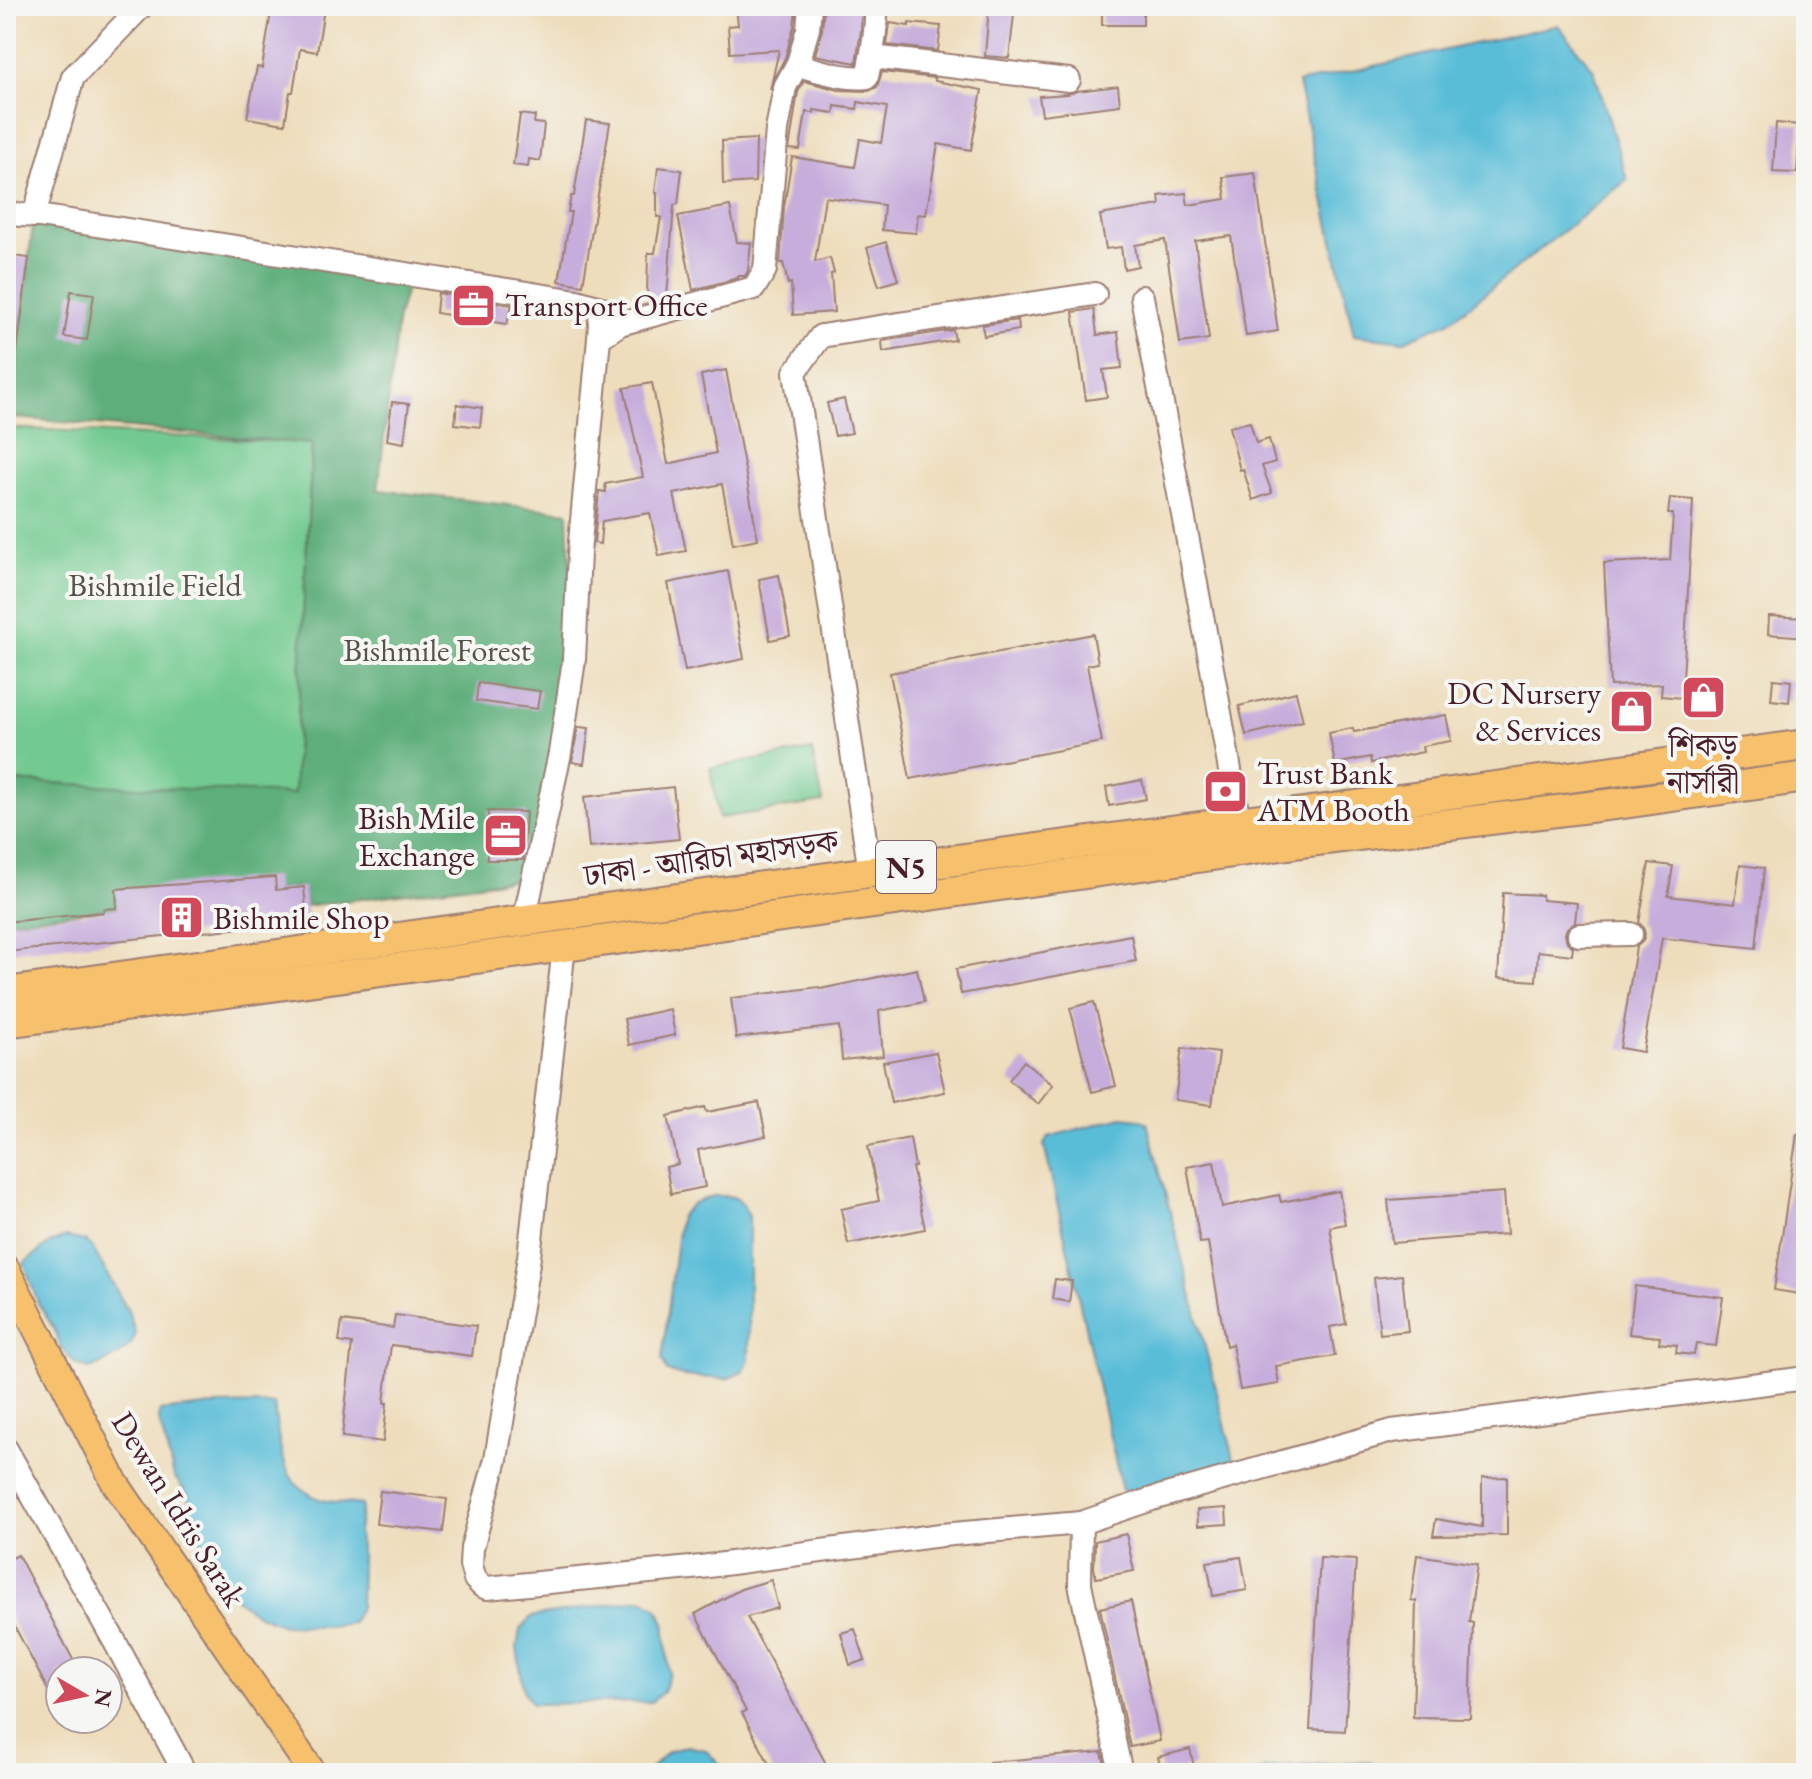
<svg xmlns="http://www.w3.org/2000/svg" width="1812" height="1779" font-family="'EB Garamond','Noto Serif Bengali',serif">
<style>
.green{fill:#72ca90;stroke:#5e745e;stroke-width:2}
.forest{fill:#5dae7a;stroke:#546652;stroke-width:2}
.water{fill:#5abdd8;stroke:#526e82;stroke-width:2}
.building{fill:#c7addb}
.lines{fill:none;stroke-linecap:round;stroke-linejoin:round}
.minor-casing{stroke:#9c7e73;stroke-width:26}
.major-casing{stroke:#9c7e73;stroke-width:30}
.highway-casing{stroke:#9c7e73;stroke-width:34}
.minor{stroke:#fff;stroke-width:22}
.major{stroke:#f7c06c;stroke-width:26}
.highway{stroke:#f7c06c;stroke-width:30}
.labels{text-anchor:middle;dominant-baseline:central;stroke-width:8;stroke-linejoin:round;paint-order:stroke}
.shield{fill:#f6f6f2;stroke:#7e6067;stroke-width:2}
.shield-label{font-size:30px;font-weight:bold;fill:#4a1f2b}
.poi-label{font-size:32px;fill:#4a1f2b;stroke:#f6f6f2;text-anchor:start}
.park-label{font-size:32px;fill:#565249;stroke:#f6f6f2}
.street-label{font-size:32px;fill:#4a1f2b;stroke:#f6f6f2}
</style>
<rect width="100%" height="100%" fill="#f6f6f2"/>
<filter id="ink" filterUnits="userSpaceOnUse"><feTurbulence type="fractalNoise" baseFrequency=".0125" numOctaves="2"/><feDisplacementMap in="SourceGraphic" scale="16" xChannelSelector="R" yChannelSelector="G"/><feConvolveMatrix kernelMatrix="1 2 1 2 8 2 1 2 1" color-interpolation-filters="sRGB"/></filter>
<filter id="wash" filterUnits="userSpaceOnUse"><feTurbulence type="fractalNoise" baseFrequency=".006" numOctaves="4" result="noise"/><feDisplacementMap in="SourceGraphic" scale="32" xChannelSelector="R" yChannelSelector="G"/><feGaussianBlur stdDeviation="1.8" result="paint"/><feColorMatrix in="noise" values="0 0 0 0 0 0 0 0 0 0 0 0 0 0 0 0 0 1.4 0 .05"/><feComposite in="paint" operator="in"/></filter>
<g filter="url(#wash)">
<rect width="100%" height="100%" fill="#edb"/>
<g class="green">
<polygon points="6,428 312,443 294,795 6,781"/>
<polygon points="812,750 823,802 719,818 710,768"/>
</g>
<polygon class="forest" points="34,216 410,276 398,316 378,490 568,512 574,660 533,877 306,906 303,887 6,921 6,781 294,794 312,444 6,417 13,386"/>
<g class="water">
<polygon points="1558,25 1594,70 1627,180 1449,322 1404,341 1354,335 1298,83"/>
<polygon points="1122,1117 1140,1119 1147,1123 1234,1459 1232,1468 1137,1494 1122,1490 1044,1145 1048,1137"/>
<path d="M713,1196C735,1196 740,1195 749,1217V1358L744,1371L727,1379L682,1376L667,1371L662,1359L680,1216L693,1203Z"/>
<polygon points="66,1237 85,1241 92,1247 128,1311 136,1334 131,1344 120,1354 100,1365 89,1369 75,1364 61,1347 54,1329 38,1303 24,1263 50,1243"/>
<path d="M274,1404C276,1424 282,1473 298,1486C303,1491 313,1496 319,1499C329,1503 351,1503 362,1505L358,1532L361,1556L360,1607L352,1623L327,1626L284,1625L260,1616L241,1603L229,1591L200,1540L187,1494L174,1476L159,1420L160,1411L215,1405Z"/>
<polygon points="643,1599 657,1608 664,1622 669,1674 663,1692 651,1702 533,1704 524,1692 517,1648 520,1630 531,1617"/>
<polygon points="687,1746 705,1750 729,1773 647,1773 667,1752"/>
<polygon points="1367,1761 1393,1769 1397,1773 1254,1773 1265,1768"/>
</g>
<g id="blocks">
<g class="building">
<polygon points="272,6 307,6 324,9 317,52 300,49 293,92 290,92 285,124 247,118 257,67 262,68"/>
<polygon points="736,6 796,6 794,26 785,58 773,80 770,90 779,50 730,53 728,26 738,25"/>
<polygon points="824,6 862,6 861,31 856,63 815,55 822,30"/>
<polygon points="989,6 1015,6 1009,58 985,56"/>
<rect x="1102" y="6" width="41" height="19"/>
<polygon points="890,23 909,26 909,23 941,26 938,51 887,45"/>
<polygon points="882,72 935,78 935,81 982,90 971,150 938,144 926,215 918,214 916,233 882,230 884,205 825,197 815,262 830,258 834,273 831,274 834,312 793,315 791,283 788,284 783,263 780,263 784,207 792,157 855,167 860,139 881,143 887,107 858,102 857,109 835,106 834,113 814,110 814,113 806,112 800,150 789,149 798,92 804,81 839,90 869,91 877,87"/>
<polygon points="1118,86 1120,105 1042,115 1039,96 1068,94 1077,91"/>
<polygon points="520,114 535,116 534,123 544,124 540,161 529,159 528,167 513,165"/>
<polygon points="586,120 610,123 583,285 559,281 571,212 568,212 571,196 574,196"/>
<polygon points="1776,123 1800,125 1797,173 1773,172"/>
<polygon points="756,139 755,182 723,184 722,141"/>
<polygon points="658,167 682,170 678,204 674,205 667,297 659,299 647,298 648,253 655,253 661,217 657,217 657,193 655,193"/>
<polygon points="1255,173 1278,331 1246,336 1231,236 1195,241 1209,339 1180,343 1165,240 1135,245 1138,266 1124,269 1121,247 1106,249 1100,215 1160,205 1159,196 1186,193 1188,205 1226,199 1223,177"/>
<polygon points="730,206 737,242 751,243 748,271 745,276 738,276 738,278 693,290 678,216"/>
<polygon points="886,242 898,280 879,286 867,248"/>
<polygon points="6,255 29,258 16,359 6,358"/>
<polygon points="71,291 94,294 87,340 64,337"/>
<polygon points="438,293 512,305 507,324 436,313"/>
<polygon points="1094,309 1097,335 1118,332 1122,368 1103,370 1107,397 1086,400 1073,312"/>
<polygon points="1018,320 1019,330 984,336 982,325"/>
<polygon points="953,330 955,340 883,352 882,341"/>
<polygon points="726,370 758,539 733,544 722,484 674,494 686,551 659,556 650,513 602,521 600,544 594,543 599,491 606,492 605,484 643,477 624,388 652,383 668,464 716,453 701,375"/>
<polygon points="844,399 852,433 835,436 827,403"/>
<polygon points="392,402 409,404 404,443 387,440"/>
<polygon points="457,404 482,408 480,427 455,424"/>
<polygon points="1250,422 1256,443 1269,439 1275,462 1262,466 1272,493 1253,500 1243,469 1240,470 1229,427"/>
<polygon points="1670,498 1693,500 1682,698 1661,696 1662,684 1610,686 1604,563 1670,560 1673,514 1668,514"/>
<polygon points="728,571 744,659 685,671 668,583"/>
<polygon points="779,575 790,636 770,640 759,579"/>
<polygon points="1769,616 1806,618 1806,637 1768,634"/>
<polygon points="1093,634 1098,663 1087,665 1102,742 910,779 890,673"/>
<polygon points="1773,679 1791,681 1789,702 1771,700"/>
<polygon points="478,683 540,691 537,709 476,701"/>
<polygon points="1296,692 1303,721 1246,735 1239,706"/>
<polygon points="1446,715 1451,741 1422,746 1423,752 1394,758 1371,763 1370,757 1335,764 1329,733 1353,728 1354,732"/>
<polygon points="578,727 589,728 584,764 572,762"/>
<polygon points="1142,780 1146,799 1109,806 1106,787"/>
<polygon points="673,787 679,839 589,848 584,797"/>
<polygon points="488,811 526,812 523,860 487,860"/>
<polygon points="1649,863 1673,866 1668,896 1735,904 1740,865 1764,868 1756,948 1662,938 1643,1052 1620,1048 1636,947 1643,941 1645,934 1643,927 1639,923"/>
<polygon points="275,877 276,890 304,887 307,919 261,924 261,926 6,952 6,922 104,912 104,909 117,908 116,889"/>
<polygon points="1503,893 1542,895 1542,900 1577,903 1575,922 1567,928 1565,934 1567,942 1573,947 1572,955 1538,951 1536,981 1498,978"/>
<polygon points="1131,935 1136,961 961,994 956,969"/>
<polygon points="917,969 924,1002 879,1011 883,1056 842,1060 839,1026 736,1038 731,998 819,987 820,989"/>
<polygon points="1094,1002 1116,1086 1092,1092 1070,1008"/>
<polygon points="670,1009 675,1035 629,1045 624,1019"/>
<polygon points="1182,1048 1219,1053 1212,1105 1175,1100"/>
<polygon points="936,1052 945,1092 891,1103 883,1062"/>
<polygon points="1024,1061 1053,1085 1038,1104 1009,1080"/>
<polygon points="759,1102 766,1136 698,1150 705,1187 671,1194 666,1167 678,1164 668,1116 705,1107 707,1112"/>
<polygon points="1797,1134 1806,1134 1806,1295 1774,1290"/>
<polygon points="910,1138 915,1167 912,1167 925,1229 848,1244 841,1209 879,1201 868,1146"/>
<polygon points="1214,1162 1222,1207 1279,1195 1281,1202 1339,1191 1345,1224 1330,1227 1346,1324 1330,1327 1335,1356 1276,1366 1279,1384 1240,1390 1232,1344 1226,1346 1208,1242 1200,1243 1187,1167"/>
<polygon points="1504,1192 1507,1234 1392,1243 1388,1200"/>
<polygon points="1402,1275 1408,1331 1380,1334 1374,1278"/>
<polygon points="1055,1279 1072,1281 1069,1302 1052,1299"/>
<polygon points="1635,1286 1723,1297 1716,1346 1696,1344 1694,1355 1676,1353 1677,1345 1659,1343 1660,1337 1629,1334"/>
<polygon points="395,1315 476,1326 472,1356 391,1345 384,1403 387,1403 383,1442 342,1437 352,1344 339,1342 342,1321 393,1328"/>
<polygon points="1507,1477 1507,1535 1433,1536 1436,1519 1482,1527 1482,1478"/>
<polygon points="380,1491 447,1499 443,1532 376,1524"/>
<polygon points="1226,1508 1227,1524 1198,1526 1197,1510"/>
<polygon points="1126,1534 1134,1571 1096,1578 1094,1568 1095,1541"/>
<polygon points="18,1555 79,1671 60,1671 60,1713 6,1610 6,1561"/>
<polygon points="1417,1555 1477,1564 1469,1622 1473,1623 1470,1718 1413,1717 1416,1601 1411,1600"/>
<polygon points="1241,1557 1247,1590 1213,1596 1207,1562"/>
<polygon points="1320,1558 1356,1560 1345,1731 1310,1729"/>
<polygon points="771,1580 778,1608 747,1617 831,1773 774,1773 742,1713 746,1711 695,1614 741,1589"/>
<polygon points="1131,1601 1160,1741 1130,1747 1100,1608"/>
<polygon points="855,1629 865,1660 850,1665 841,1633"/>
<polygon points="1190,1749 1194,1766 1162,1773 1158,1757"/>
<polygon points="1102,1752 1107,1773 990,1773 989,1762"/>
</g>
</g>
</g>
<g filter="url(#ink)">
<use href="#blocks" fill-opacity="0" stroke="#9c7e73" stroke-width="2"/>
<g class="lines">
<defs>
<g id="minor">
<polyline points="872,57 1069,80"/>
<path d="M797,65C818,70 845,80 867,77C872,53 877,30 876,6"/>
<polyline points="6,214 39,216 577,301 601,308 599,338"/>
<polyline points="34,216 73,77 142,6"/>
<polyline points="1142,297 1216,690 1239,822"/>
<polyline points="870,872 795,372 821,336 1095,294"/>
<polyline points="524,921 560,753 574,660 579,553 599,338 620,324 754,288 765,270 777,130 785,87 798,63 808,29 810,6"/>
<polyline points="1579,935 1631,934"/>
<polyline points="564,947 529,1257 496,1459 472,1548 471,1565 475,1579 482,1586 487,1588 701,1567 941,1535 1081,1523"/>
<polyline points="6,1449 115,1642 185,1773"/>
<polyline points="1121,1773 1080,1584 1081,1523 1152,1499 1392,1431 1806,1378"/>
</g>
<polyline id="major" points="6,1269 115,1483 313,1773"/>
<g id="highway">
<polyline points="6,993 949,861 1806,745"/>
<polyline points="6,1022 719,925 1302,842 1622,803 1806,777"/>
</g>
</defs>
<use href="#minor" class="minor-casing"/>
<use href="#major" class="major-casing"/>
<use href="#highway" class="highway-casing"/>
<use href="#minor" class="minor"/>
<use href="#major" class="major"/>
<use href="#highway" class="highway"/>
</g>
</g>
<defs>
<symbol id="office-square" viewBox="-11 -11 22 22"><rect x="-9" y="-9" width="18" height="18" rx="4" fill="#d1495b" stroke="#f6f6f2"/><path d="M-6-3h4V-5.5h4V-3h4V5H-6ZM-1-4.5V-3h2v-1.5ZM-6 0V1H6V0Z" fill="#fff"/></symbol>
<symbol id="shop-square" viewBox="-11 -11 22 22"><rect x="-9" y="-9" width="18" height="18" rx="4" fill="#d1495b" stroke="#f6f6f2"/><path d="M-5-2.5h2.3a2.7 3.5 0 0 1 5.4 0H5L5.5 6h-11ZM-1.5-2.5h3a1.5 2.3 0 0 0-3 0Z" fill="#fff"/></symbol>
<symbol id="bank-square" viewBox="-11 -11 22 22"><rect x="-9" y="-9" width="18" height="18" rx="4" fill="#d1495b" stroke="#f6f6f2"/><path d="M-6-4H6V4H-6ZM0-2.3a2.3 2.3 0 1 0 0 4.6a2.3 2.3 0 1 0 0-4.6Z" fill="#fff"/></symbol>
<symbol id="building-square" viewBox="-11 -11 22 22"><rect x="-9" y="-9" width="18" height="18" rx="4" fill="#d1495b" stroke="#f6f6f2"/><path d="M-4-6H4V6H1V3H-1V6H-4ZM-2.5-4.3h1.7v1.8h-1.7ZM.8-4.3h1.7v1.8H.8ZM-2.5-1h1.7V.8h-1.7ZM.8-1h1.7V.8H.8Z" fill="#fff"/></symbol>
</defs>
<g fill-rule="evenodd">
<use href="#office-square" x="448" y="280" width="51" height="51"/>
<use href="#shop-square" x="1678" y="672" width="51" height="51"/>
<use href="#shop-square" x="1606" y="686" width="51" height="51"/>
<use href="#bank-square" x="1200" y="766" width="51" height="51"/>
<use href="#office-square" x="480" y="810" width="51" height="51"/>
<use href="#building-square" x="156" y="892" width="51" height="51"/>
</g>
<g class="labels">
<rect class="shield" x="876" y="841" width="60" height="52" rx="6"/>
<g class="shield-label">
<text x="906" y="867">N5</text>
</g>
<g class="poi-label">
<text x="505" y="305">Transport Office</text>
<text x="1601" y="693" text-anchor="end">DC Nursery<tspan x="1601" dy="37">&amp; Services</tspan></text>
<text x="1703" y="745" text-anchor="middle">শিকড়<tspan x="1703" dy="37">নার্সারী</tspan></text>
<text x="1257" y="773">Trust Bank<tspan x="1257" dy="37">ATM Booth</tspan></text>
<text x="475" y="818" text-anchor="end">Bish Mile<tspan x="475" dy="37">Exchange</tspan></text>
<text x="213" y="918">Bishmile Shop</text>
</g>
<g class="park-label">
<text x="155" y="585">Bishmile Field</text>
<text x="437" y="650">Bishmile Forest</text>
</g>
<g class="street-label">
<text transform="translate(711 858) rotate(-8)">ঢাকা - আরিচা মহাসড়ক</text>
<text transform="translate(179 1509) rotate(58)">Dewan Idris Sarak</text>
</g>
</g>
<rect width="1812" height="1779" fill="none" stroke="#f6f6f2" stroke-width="32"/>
<g transform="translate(84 1695) rotate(99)"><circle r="38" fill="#f6f6f2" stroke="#b1a0a2" stroke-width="2"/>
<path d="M0-6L14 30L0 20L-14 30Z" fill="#d1495b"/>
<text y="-12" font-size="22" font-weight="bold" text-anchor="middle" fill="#4a1f2b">N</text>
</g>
</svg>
